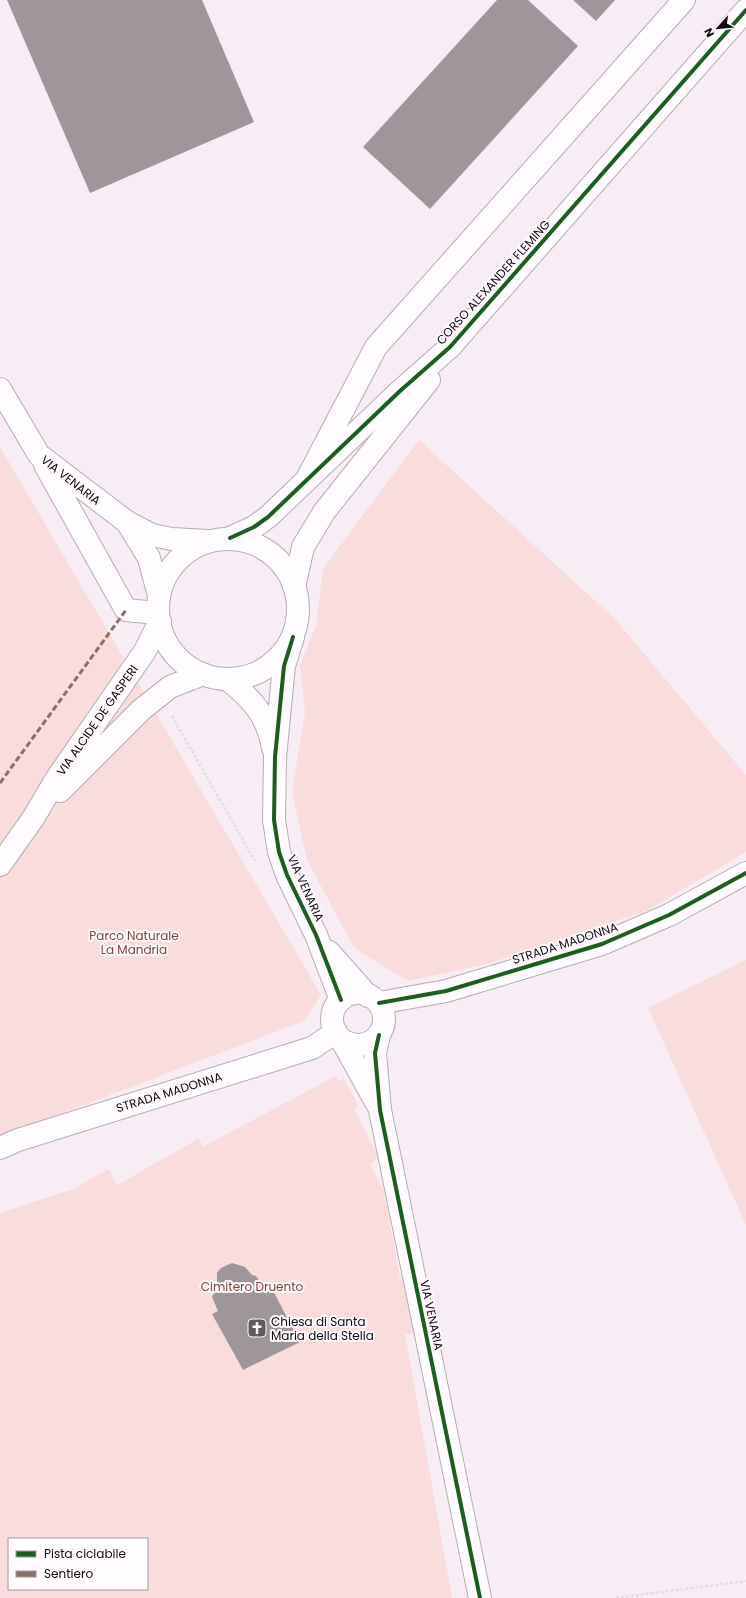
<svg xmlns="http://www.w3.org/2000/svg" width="746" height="1598" font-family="Poppins,sans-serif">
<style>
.green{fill:#f9dcdb;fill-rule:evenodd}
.building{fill:#9e969a}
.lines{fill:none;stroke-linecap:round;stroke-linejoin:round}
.minor-casing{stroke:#b4adb2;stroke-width:24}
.tertiary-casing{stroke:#b4adb2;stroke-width:24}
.path{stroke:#e1dee0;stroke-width:2.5;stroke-dasharray:3 2;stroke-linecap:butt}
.minor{stroke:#fefcfe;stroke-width:22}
.tertiary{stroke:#fefcfe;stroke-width:22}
.quiet{stroke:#8d6e63;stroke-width:3;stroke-dasharray:6 3;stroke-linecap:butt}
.cycleway-casing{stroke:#fffbfe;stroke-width:6}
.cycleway{stroke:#1b5e20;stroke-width:4}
.labels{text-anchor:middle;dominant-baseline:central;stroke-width:4;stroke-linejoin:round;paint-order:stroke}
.street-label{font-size:12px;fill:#0f090e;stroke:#fffbfe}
.park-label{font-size:12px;fill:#824239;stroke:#fffbfe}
.poi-label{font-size:12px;fill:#0f090e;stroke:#fffbfe;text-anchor:start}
</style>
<rect width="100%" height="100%" fill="#f8edf5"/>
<g class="green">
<polygon points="419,440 615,619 746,775 746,852 646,911 490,963 408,981 354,948 307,860 292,792 305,713 300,665 316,626 323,569"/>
<polygon points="0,447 321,995 304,1021 0,1137"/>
<polygon points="746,960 746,1225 648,1008"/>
<path d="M336,1076L338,1081L344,1079L358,1105L354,1109L379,1158L370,1164L384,1191L400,1278L409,1277L419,1331L405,1334L452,1598H0V1213L73,1189L109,1169L117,1185L198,1139L204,1146ZM9,1539H147V1589H9Z"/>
</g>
<g class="building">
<polygon points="7,0 202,0 254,122 90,193"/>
<polygon points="497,0 528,0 578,46 430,209 363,147"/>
<polygon points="573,0 615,0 596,21"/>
<polygon points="232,1263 245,1267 252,1275 256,1276 264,1288 270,1285 300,1342 243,1370 212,1314 218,1311 212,1297 217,1289 217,1273 221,1268"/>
</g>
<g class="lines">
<defs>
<g id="minor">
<polyline points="0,389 39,455 127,522 152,535 172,539 208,541"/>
<polyline points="45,465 126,610 157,613"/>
<polyline points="309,475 376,347 684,0"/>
<polyline points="127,522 149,558 159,596"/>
<polyline points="293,637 284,666 275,757 274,820 279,852 287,875 316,935 341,1000"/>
<path d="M228,680C253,700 267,715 273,748"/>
<polyline points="329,952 368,996"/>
<circle cx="358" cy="1019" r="26"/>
<polyline points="379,1003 446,991 602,944 669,915 746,873"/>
<polyline points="379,1035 375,1053 380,1110 480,1598"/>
<polyline points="341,1039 377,1104"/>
<polyline points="0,1148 18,1140 312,1048 336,1032"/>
</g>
<g id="tertiary">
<polyline points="230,538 254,527 268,517 400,391 450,347 746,10"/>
<circle cx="228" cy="609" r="70"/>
<polyline points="294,587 303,547 324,512 429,380"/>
<polyline points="60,791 141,710 170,687 203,674"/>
<polyline points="0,865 34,817 55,781 145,651 160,621"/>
</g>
</defs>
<use href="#minor" class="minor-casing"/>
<use href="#tertiary" class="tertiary-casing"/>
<g class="path">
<polyline points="172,716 255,861"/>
<polyline points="616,1598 746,1581"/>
</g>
<use href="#minor" class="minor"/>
<use href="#tertiary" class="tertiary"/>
<polyline class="quiet" points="0,783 126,610"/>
<defs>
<g id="cycleway">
<polyline points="230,538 254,527 268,517 400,391 450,347 746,10"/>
<polyline points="293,637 284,666 275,757 274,820 279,852 287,875 316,935 341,1000"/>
<polyline points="379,1003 446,991 602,944 669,915 746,873"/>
<polyline points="379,1035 375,1053 380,1110 480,1598"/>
</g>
</defs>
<use href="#cycleway" class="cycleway-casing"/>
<use href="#cycleway" class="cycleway"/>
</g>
<defs>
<symbol id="church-square" viewBox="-11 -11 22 22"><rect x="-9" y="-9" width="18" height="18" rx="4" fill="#61595f" stroke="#fffbfe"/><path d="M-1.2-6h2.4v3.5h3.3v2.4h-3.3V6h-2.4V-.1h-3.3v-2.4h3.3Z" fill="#fff"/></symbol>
</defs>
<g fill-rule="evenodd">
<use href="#church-square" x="246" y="1317" width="22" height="22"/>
</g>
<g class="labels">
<g class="street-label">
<text transform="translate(493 282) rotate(-48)">CORSO ALEXANDER FLEMING</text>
<text transform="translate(71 480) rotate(38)">VIA VENARIA</text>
<text transform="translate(97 720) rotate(-55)">VIA ALCIDE DE GASPERI</text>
<text transform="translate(306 888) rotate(66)">VIA VENARIA</text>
<text transform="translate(565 943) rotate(-18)">STRADA MADONNA</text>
<text transform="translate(169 1092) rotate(-17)">STRADA MADONNA</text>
<text transform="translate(432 1315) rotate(78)">VIA VENARIA</text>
</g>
<g class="park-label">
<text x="134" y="935">Parco Naturale<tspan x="134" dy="14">La Mandria</tspan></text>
<text x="252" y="1286">Cimitero Druento</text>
</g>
<g class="poi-label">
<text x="271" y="1321">Chiesa di Santa<tspan x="271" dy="14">Maria della Stella</tspan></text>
</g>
</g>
<rect x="8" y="1538" width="140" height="52" fill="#fffbfe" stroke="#9f9a9e"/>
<rect x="16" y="1551" width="20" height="6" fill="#1b5e20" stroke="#9f9a9e"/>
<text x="44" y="1558" font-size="12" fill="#0f090e">Pista ciclabile</text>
<rect x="16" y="1571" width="20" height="6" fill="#8d6e63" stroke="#9f9a9e"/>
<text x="44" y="1578" font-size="12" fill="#0f090e">Sentiero</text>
<g transform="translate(718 28) rotate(243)" stroke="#fffbfe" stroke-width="3" paint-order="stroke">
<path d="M0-3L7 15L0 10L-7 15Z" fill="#0f090e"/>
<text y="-6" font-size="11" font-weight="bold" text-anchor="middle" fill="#0f090e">N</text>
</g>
</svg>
